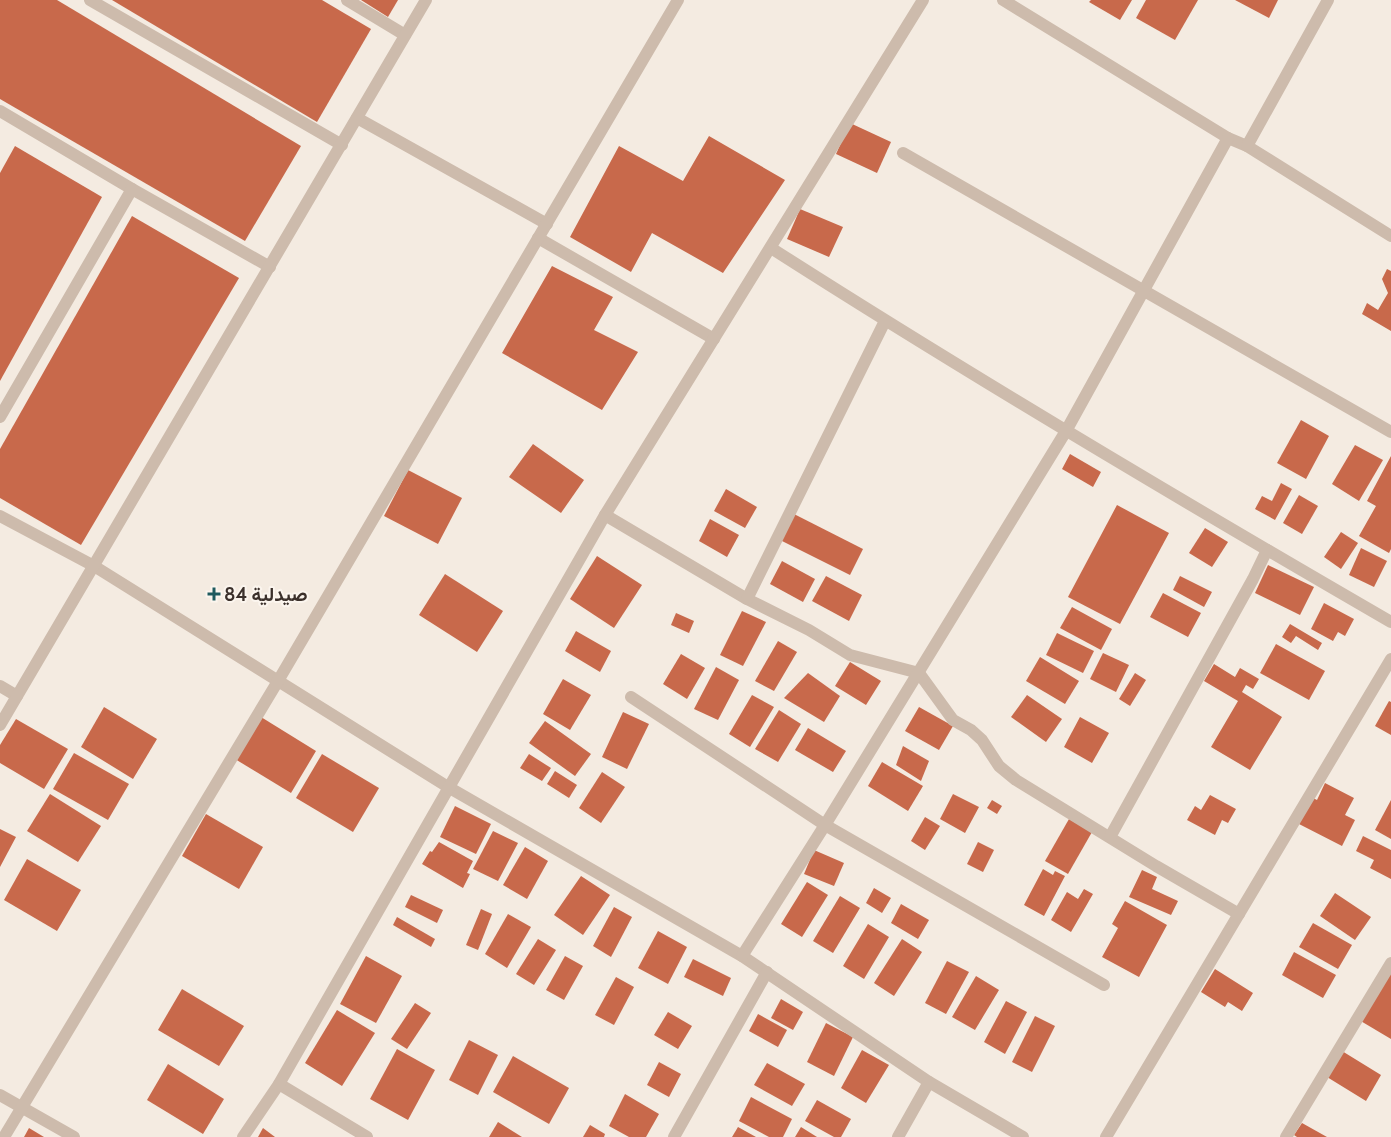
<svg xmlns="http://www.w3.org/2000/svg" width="1391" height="1137" font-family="Cabin,Vazirmatn,sans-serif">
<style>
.building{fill:#c8694b}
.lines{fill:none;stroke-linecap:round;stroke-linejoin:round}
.street{stroke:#cdbbac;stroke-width:12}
.poi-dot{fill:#1f5a5e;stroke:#fbf5ee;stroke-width:2}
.labels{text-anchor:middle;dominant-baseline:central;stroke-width:4;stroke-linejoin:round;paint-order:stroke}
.poi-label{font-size:19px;font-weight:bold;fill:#3b302b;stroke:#fbf5ee;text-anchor:start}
</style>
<rect width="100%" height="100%" fill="#f4ebe1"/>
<g class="building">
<polygon points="0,0 57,0 301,146 245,241 0,99"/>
<polygon points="112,0 322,0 371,29 317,122"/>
<polygon points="361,0 398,0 388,17"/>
<polygon points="1091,0 1132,0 1120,20 1089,2"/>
<polygon points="1146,0 1198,0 1175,40 1136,18"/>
<polygon points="1235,0 1278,0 1269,18"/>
<polygon points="850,123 891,142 877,173 836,154"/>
<polygon points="709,136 785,180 723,273 652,233 631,272 570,237 619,146 683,181"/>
<polygon points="15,146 102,197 0,381 0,173"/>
<polygon points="800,209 843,227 829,257 787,239"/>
<polygon points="132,216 239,278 81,545 0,498 0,449"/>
<polygon points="552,266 613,297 594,330 638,352 602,410 502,353"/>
<polygon points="1387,269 1391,271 1391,331 1362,314 1367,303 1378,310 1388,293 1382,279"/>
<polygon points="1301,420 1329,436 1306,479 1277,463"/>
<polygon points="533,444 584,480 561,513 509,477"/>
<polygon points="1355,445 1383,460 1359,501 1332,484"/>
<polygon points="1070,454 1101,472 1093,487 1062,469"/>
<polygon points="1391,456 1391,549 1389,553 1359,536 1376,506 1367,501"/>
<polygon points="408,470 462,498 438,544 384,516"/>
<polygon points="1281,483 1292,489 1275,520 1255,509 1262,496 1272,501"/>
<polygon points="726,489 757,507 745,528 714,511"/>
<polygon points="1299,495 1318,506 1302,534 1283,523"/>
<polygon points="1117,505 1169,533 1120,624 1068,597"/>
<polygon points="792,513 863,549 850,575 778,539"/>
<polygon points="710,519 739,535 727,557 699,541"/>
<polygon points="1205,528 1228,542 1212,567 1189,553"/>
<polygon points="1341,532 1358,543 1341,569 1324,557"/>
<polygon points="1361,548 1387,561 1374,587 1349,575"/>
<polygon points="597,556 642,585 614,628 570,599"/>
<polygon points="782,561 815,579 803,602 770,584"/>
<polygon points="1268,565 1314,587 1300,615 1255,593"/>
<polygon points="445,574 503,611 477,652 419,615"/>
<polygon points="826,576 862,595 849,621 812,601"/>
<polygon points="1180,576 1212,592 1204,607 1173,590"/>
<polygon points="1163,593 1201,613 1188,637 1150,617"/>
<polygon points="1324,603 1354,619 1345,636 1338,632 1333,641 1311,629"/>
<polygon points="1072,607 1112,629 1101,650 1060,628"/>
<polygon points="742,611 766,622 743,666 720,655"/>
<polygon points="676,613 694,621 689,633 671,625"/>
<polygon points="1290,624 1322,643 1318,650 1296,636 1291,643 1282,637"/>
<polygon points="576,631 611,651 600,672 565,651"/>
<polygon points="1057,633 1094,651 1083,673 1046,655"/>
<polygon points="778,641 797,652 774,691 755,681"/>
<polygon points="1276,644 1325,671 1309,700 1260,673"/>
<polygon points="1103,653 1129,665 1116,692 1090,679"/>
<polygon points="681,654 705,668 687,699 663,684"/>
<polygon points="1040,657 1079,681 1065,704 1026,681"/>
<polygon points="850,662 881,681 866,705 835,686"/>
<polygon points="1214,664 1235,677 1240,668 1259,679 1253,689 1246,685 1242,692 1282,717 1250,770 1211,747 1238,701 1204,681"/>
<polygon points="716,667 739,680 718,720 694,709"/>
<polygon points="808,673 840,696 824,722 784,698"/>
<polygon points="1135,673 1146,680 1130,706 1119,699"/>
<polygon points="563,679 591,695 570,730 543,714"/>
<polygon points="752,695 774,707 750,747 729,734"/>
<polygon points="1027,695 1062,719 1046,742 1011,717"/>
<polygon points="1389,701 1391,702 1391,735 1375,726"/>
<polygon points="104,707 157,739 133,779 81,747"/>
<polygon points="919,707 953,726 939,750 905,731"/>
<polygon points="779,710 801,724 778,762 755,749"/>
<polygon points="623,712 649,724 627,769 602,757"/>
<polygon points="261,717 316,751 291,793 235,759"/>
<polygon points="1080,717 1109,733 1092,763 1064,747"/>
<polygon points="16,719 68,749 44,789 0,763 0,745"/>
<polygon points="545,721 591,754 575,776 529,743"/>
<polygon points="808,728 846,751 833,772 795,750"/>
<polygon points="903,746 929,761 921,781 896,765"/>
<polygon points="74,753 129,784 108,820 53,789"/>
<polygon points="322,754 379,788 353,832 296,798"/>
<polygon points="529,754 551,768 542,781 520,768"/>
<polygon points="882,762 923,786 908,811 868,786"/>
<polygon points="555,771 577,785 569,798 547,784"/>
<polygon points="602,772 625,787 601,823 579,808"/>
<polygon points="1325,783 1354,798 1345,815 1355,820 1342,846 1299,824 1313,798 1317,800"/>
<polygon points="50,794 101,826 78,862 27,831"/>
<polygon points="953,794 979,807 965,833 940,819"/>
<polygon points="1210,795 1236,809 1228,823 1222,820 1215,835 1187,820 1195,806 1201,810"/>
<polygon points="992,800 1002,806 997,814 987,808"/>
<polygon points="1391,800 1391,839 1375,830"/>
<polygon points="455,806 491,824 476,854 440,837"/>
<polygon points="206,814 263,847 239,889 182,856"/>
<polygon points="925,817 940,826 925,850 911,841"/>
<polygon points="1069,819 1092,832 1068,874 1045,861"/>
<polygon points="0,829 16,837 0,867"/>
<polygon points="493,831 518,843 498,881 473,869"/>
<polygon points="1363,836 1391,850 1391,879 1370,868 1374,860 1356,851"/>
<polygon points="439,842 473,861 467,873 470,874 463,888 422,864 430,851 432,852"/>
<polygon points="978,842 994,850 983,872 967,864"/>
<polygon points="525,847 548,861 527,899 503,885"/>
<polygon points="814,850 844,863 834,886 804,874"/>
<polygon points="27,859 81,890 57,931 4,900"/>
<polygon points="1043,869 1053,875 1055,871 1065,876 1044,916 1024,905"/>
<polygon points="1142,870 1157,877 1152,889 1178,901 1171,915 1129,897"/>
<polygon points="581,876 610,895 583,935 554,915"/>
<polygon points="807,882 828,895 802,937 781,924"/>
<polygon points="874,888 891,898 882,913 866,903"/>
<polygon points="1084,889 1093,894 1071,932 1051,920 1067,892 1078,899"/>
<polygon points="1335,893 1371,917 1355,940 1320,916"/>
<polygon points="411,895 443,910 437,923 405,907"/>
<polygon points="840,896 860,908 833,953 813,941"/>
<polygon points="1125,901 1167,925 1139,977 1102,957 1118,928 1112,924"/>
<polygon points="901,904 929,920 918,939 891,923"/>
<polygon points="614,907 632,917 611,957 593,946"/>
<polygon points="481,909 492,914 478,950 466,945"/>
<polygon points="508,914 531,927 507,968 485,954"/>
<polygon points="397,917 435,939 431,947 393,925"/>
<polygon points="1313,923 1352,945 1338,969 1299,947"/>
<polygon points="868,924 889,937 864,979 843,966"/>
<polygon points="658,931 687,947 668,984 638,968"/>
<polygon points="538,939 556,950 534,985 516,974"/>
<polygon points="902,939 922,952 894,996 874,983"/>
<polygon points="1294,952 1336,975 1323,998 1282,975"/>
<polygon points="366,956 402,976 376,1023 340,1004"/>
<polygon points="565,956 583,966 564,1000 546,990"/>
<polygon points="693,959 731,978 723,996 684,977"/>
<polygon points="947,961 969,972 946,1014 925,1003"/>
<polygon points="1391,964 1391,1039 1359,1020"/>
<polygon points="1215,969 1253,993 1242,1011 1228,1002 1225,1007 1201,992"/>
<polygon points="976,976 999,990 975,1030 952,1017"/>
<polygon points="616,977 634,987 614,1025 595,1015"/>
<polygon points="182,989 244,1026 219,1066 158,1030"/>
<polygon points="781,999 803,1012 793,1030 771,1018"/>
<polygon points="1006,1001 1027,1012 1005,1054 984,1042"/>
<polygon points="415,1003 431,1013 407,1049 391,1039"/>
<polygon points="337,1010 375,1033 342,1086 305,1063"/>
<polygon points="668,1012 692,1026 678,1049 654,1035"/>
<polygon points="758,1014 787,1030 778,1047 749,1031"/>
<polygon points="1035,1016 1055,1026 1032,1072 1012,1062"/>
<polygon points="826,1023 853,1037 834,1076 807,1062"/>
<polygon points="469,1040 498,1055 478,1095 449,1080"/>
<polygon points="397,1049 435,1070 408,1120 370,1099"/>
<polygon points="862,1050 889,1065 866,1103 841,1088"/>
<polygon points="1342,1051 1381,1075 1366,1101 1327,1077"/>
<polygon points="513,1056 569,1088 549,1124 493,1092"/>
<polygon points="659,1062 681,1074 669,1097 647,1085"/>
<polygon points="767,1063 805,1084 792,1106 754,1085"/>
<polygon points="168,1064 224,1099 203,1134 147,1100"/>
<polygon points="625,1094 659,1114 646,1137 629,1137 609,1126"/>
<polygon points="751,1097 792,1119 783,1137 769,1137 739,1121"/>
<polygon points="817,1100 851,1119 841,1137 834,1137 805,1121"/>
<polygon points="498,1122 522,1137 489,1137"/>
<polygon points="1302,1123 1327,1137 1297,1137 1294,1135"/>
<polygon points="590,1125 605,1134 604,1137 583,1137"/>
<polygon points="738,1127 756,1137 732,1137"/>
<polygon points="801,1127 817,1137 795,1137"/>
<polygon points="29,1128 44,1137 24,1137"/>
<polygon points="263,1128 275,1137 258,1137"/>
</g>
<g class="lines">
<g class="street">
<polyline points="90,0 342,145"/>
<polyline points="347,0 405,35"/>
<polyline points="1003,0 1228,138 1247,146 1391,236"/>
<polyline points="0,111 132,189"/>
<polyline points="357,118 547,224"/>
<polyline points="1247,146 1328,0"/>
<polyline points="903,153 1391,432"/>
<polyline points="538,238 714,339"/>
<path d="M771,248C974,378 1182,501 1391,622"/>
<polyline points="0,417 132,189 270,267"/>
<polyline points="605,515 747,599 809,630 850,655 919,673 953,720 971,730 982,740 999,766 1016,780 1156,866 1239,914"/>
<polyline points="0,516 94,566 448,787 742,956 929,1082 1023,1137"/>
<polyline points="747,599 885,321"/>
<polyline points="0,686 17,696"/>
<polyline points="631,697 825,825 1104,985"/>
<polyline points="0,725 426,0"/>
<polyline points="1110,837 1253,579 1267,550"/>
<polyline points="742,956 825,825 1066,431 1228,138"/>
<polyline points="279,1084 367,1137"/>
<polyline points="0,1095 74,1137"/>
<polyline points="4,1137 278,681 678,0"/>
<polyline points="243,1137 279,1084 605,515 923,0"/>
<polyline points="674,1137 767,972"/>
<polyline points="898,1137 929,1082"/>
<polyline points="1106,1137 1391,659"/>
<polyline points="1286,1137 1391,963"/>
</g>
</g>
<path class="poi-dot" d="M211.5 586.5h5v5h5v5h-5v5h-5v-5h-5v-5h5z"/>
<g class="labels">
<g class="poi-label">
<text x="224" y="594">84 صيدلية</text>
</g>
</g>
</svg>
